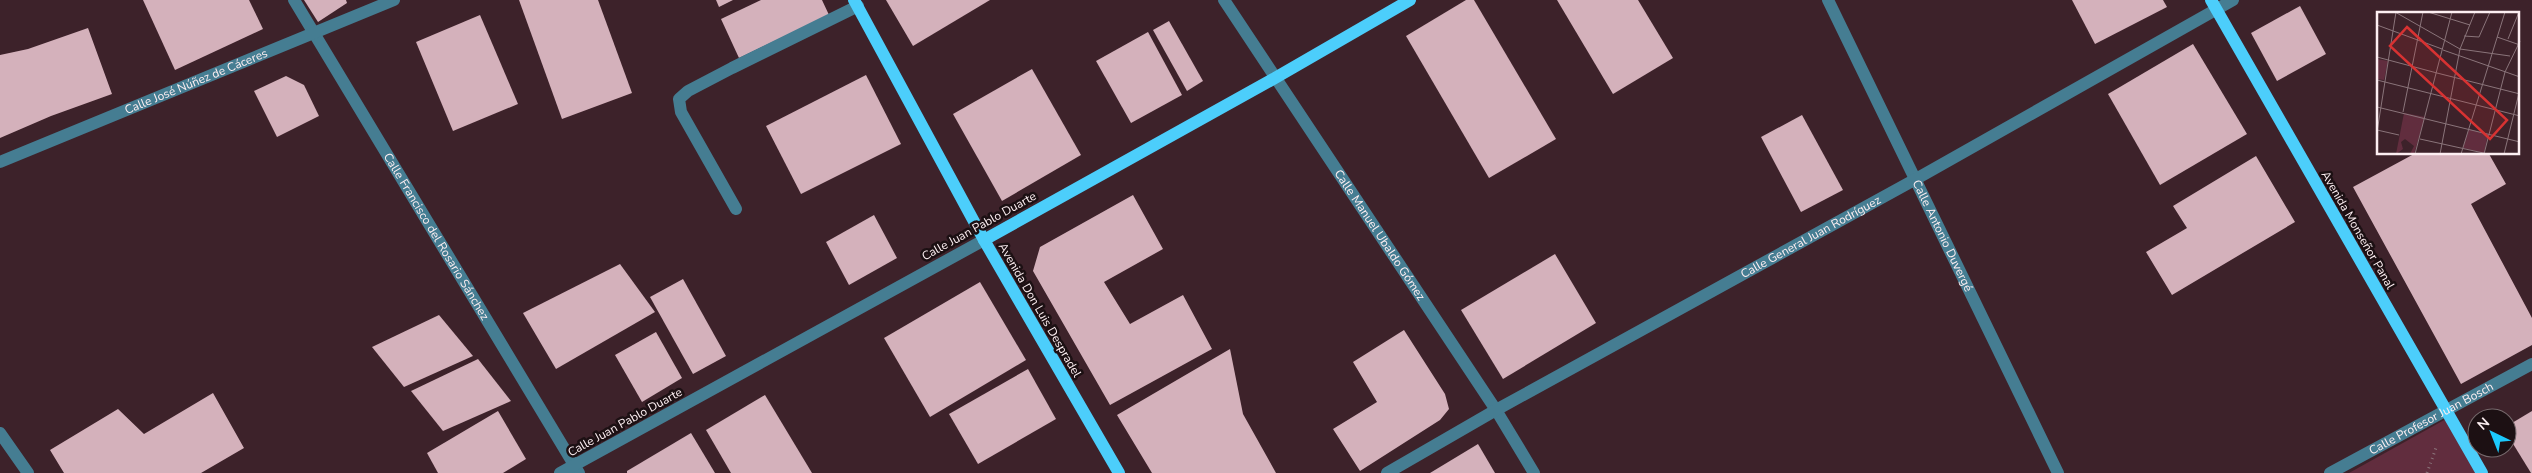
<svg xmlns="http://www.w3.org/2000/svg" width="2532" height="473" font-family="'Nunito Sans',sans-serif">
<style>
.green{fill:#612d3e}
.building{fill:#d4b1bb}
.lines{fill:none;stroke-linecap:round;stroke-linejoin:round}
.path{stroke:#8b757b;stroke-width:3;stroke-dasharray:1 4;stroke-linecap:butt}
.minor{stroke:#457d92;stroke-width:12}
.major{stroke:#4ccefb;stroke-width:12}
.labels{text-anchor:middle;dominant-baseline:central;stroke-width:5;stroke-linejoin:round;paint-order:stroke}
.street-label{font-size:12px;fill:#fdeff2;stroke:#1c1013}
.inset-road{fill:none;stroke:#8a747a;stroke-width:1}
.view{fill:#d83232;fill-opacity:0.15;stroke:#d83232;stroke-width:2.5}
.inset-edge{fill:none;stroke:#fdeff2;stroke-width:2.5}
</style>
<rect width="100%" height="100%" fill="#3d222a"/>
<polygon class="green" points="2446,419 2477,473 2349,473"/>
<g class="building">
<polygon points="143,0 249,0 263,29 175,70"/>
<polygon points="304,0 346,0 347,3 318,22"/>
<polygon points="519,0 598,0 632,93 562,119"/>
<polygon points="716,0 733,0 719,7"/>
<polygon points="761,0 822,0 829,15 739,58 721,19"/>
<polygon points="886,0 990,0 913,46"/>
<polygon points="1466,0 1474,0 1556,139 1489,178 1406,36"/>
<polygon points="1557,0 1638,0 1673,58 1613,94"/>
<polygon points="2072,0 2163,0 2167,7 2095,44"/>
<polygon points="2300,6 2326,54 2277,81 2251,33"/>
<polygon points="480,15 518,104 453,131 416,42"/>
<polygon points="1169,21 1203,81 1187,91 1153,30"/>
<polygon points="88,28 112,94 51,116 0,138 0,55 28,49"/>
<polygon points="1148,32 1182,95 1131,123 1096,61"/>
<polygon points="2193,44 2247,134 2160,185 2108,94"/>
<polygon points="1032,69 1081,155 1002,201 953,114"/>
<polygon points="866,75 901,144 801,194 766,126"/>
<polygon points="286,76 304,85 319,116 277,137 254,91"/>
<polygon points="1802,115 1843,190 1801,212 1761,137"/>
<polygon points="2414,154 2489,154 2506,184 2471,204 2532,318 2532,345 2461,384 2353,187"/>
<polygon points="2256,156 2295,222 2172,295 2146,252 2187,228 2173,206"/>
<polygon points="1133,195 1163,249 1104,282 1130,324 1183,295 1212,349 1110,405 1033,271 1040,247"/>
<polygon points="874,215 897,258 849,285 826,242"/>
<polygon points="1555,254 1596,323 1503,379 1461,310"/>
<polygon points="620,264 655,312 556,369 523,313"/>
<polygon points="683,279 726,356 693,374 650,297"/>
<polygon points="980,282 1026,360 930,417 884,338"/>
<polygon points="439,315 473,356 404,387 372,347"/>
<polygon points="1404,330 1445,394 1449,409 1440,420 1360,471 1333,429 1377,402 1353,362"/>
<polygon points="656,332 682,378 642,402 615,355"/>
<polygon points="1230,349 1243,414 1276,473 1152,473 1117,415"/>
<polygon points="478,359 511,401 443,431 411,391"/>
<polygon points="1028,369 1056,419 978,464 949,414"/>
<polygon points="213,393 244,448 201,473 64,473 50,450 118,409 144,434"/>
<polygon points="765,395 812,473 731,473 706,430"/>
<polygon points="498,411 526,459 503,473 438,473 427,453"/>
<polygon points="2532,411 2532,473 2531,473 2507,434 2507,426"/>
<polygon points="691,433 715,473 627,473 627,471"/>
<polygon points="1478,444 1495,473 1430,473"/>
</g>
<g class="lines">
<polyline class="path" points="2427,473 2437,445"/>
<g class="minor">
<path id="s1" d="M294,0L579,473"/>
<path id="s2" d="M1224,0L1496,410L1534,473"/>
<path id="s3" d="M1828,0L2058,473"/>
<path id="s4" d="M0,162L394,0"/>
<polyline points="736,209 681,112 679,99 688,91 732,68 858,6"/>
<polyline points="0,433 28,473"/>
<polyline points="560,473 984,240"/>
<path id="s5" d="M1387,473L1496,410L1916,179L2233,0"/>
<path id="s6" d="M2330,473L2532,364"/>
</g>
<g class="major">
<polyline points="854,0 984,240 1119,473"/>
<polyline points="2211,0 2482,473"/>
<polyline points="984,240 1275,78 1410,0"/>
</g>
</g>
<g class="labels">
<g class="street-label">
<text stroke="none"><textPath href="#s4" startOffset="212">Calle José Núñez de Cáceres</textPath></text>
<text transform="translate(979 226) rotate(-29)">Calle Juan Pablo Duarte</text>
<text transform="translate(2358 230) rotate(60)">Avenida Monseñor Panal</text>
<text stroke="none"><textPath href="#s2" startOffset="282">Calle Manuel Ubaldo Gómez</textPath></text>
<text stroke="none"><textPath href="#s3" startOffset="262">Calle Antonio Duvergé</textPath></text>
<text stroke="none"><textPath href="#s1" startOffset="276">Calle Francisco del Rosario Sánchez</textPath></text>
<text stroke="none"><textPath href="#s5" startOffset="485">Calle General Juan Rodríguez</textPath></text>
<text transform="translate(1040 310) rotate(60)">Avenida Don Luis Despradel</text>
<text stroke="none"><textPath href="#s6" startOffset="115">Calle Profesor Juan Bosch</textPath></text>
<text transform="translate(625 422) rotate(-29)">Calle Juan Pablo Duarte</text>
</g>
</g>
<g transform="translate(2377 12)">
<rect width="142" height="142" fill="#3d222a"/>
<path d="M0,47L11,49L7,68L0,67ZM27,101L48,105L37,142H33L37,134L28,127L24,130L26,137L19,142ZM92,117L111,122L107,141L86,136Z" fill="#612d3e"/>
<path class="inset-road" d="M18,0L83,37L133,44M51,0L93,13M0,13L65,37M87,24L102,25L113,0M120,25L143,33M131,27L142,0M66,38L143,65M0,45L60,61M60,61L143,82M0,68L143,104M0,95L143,130M26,100L46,0M0,118L22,123M0,120L19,0M43,127L111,142M38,142L75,0M63,142L83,37L98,0M84,142L128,0M107,142L128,60L143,29M127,142L142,81"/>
<path class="view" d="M30,15L130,108L113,127L13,34Z"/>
<rect width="142" height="142" class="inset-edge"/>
</g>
<g transform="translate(2492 433) rotate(317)"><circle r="24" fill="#1c1013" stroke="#76696c"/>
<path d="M0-4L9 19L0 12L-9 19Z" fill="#1cc9fc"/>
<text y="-8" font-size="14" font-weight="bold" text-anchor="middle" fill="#fdeff2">N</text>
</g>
</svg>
